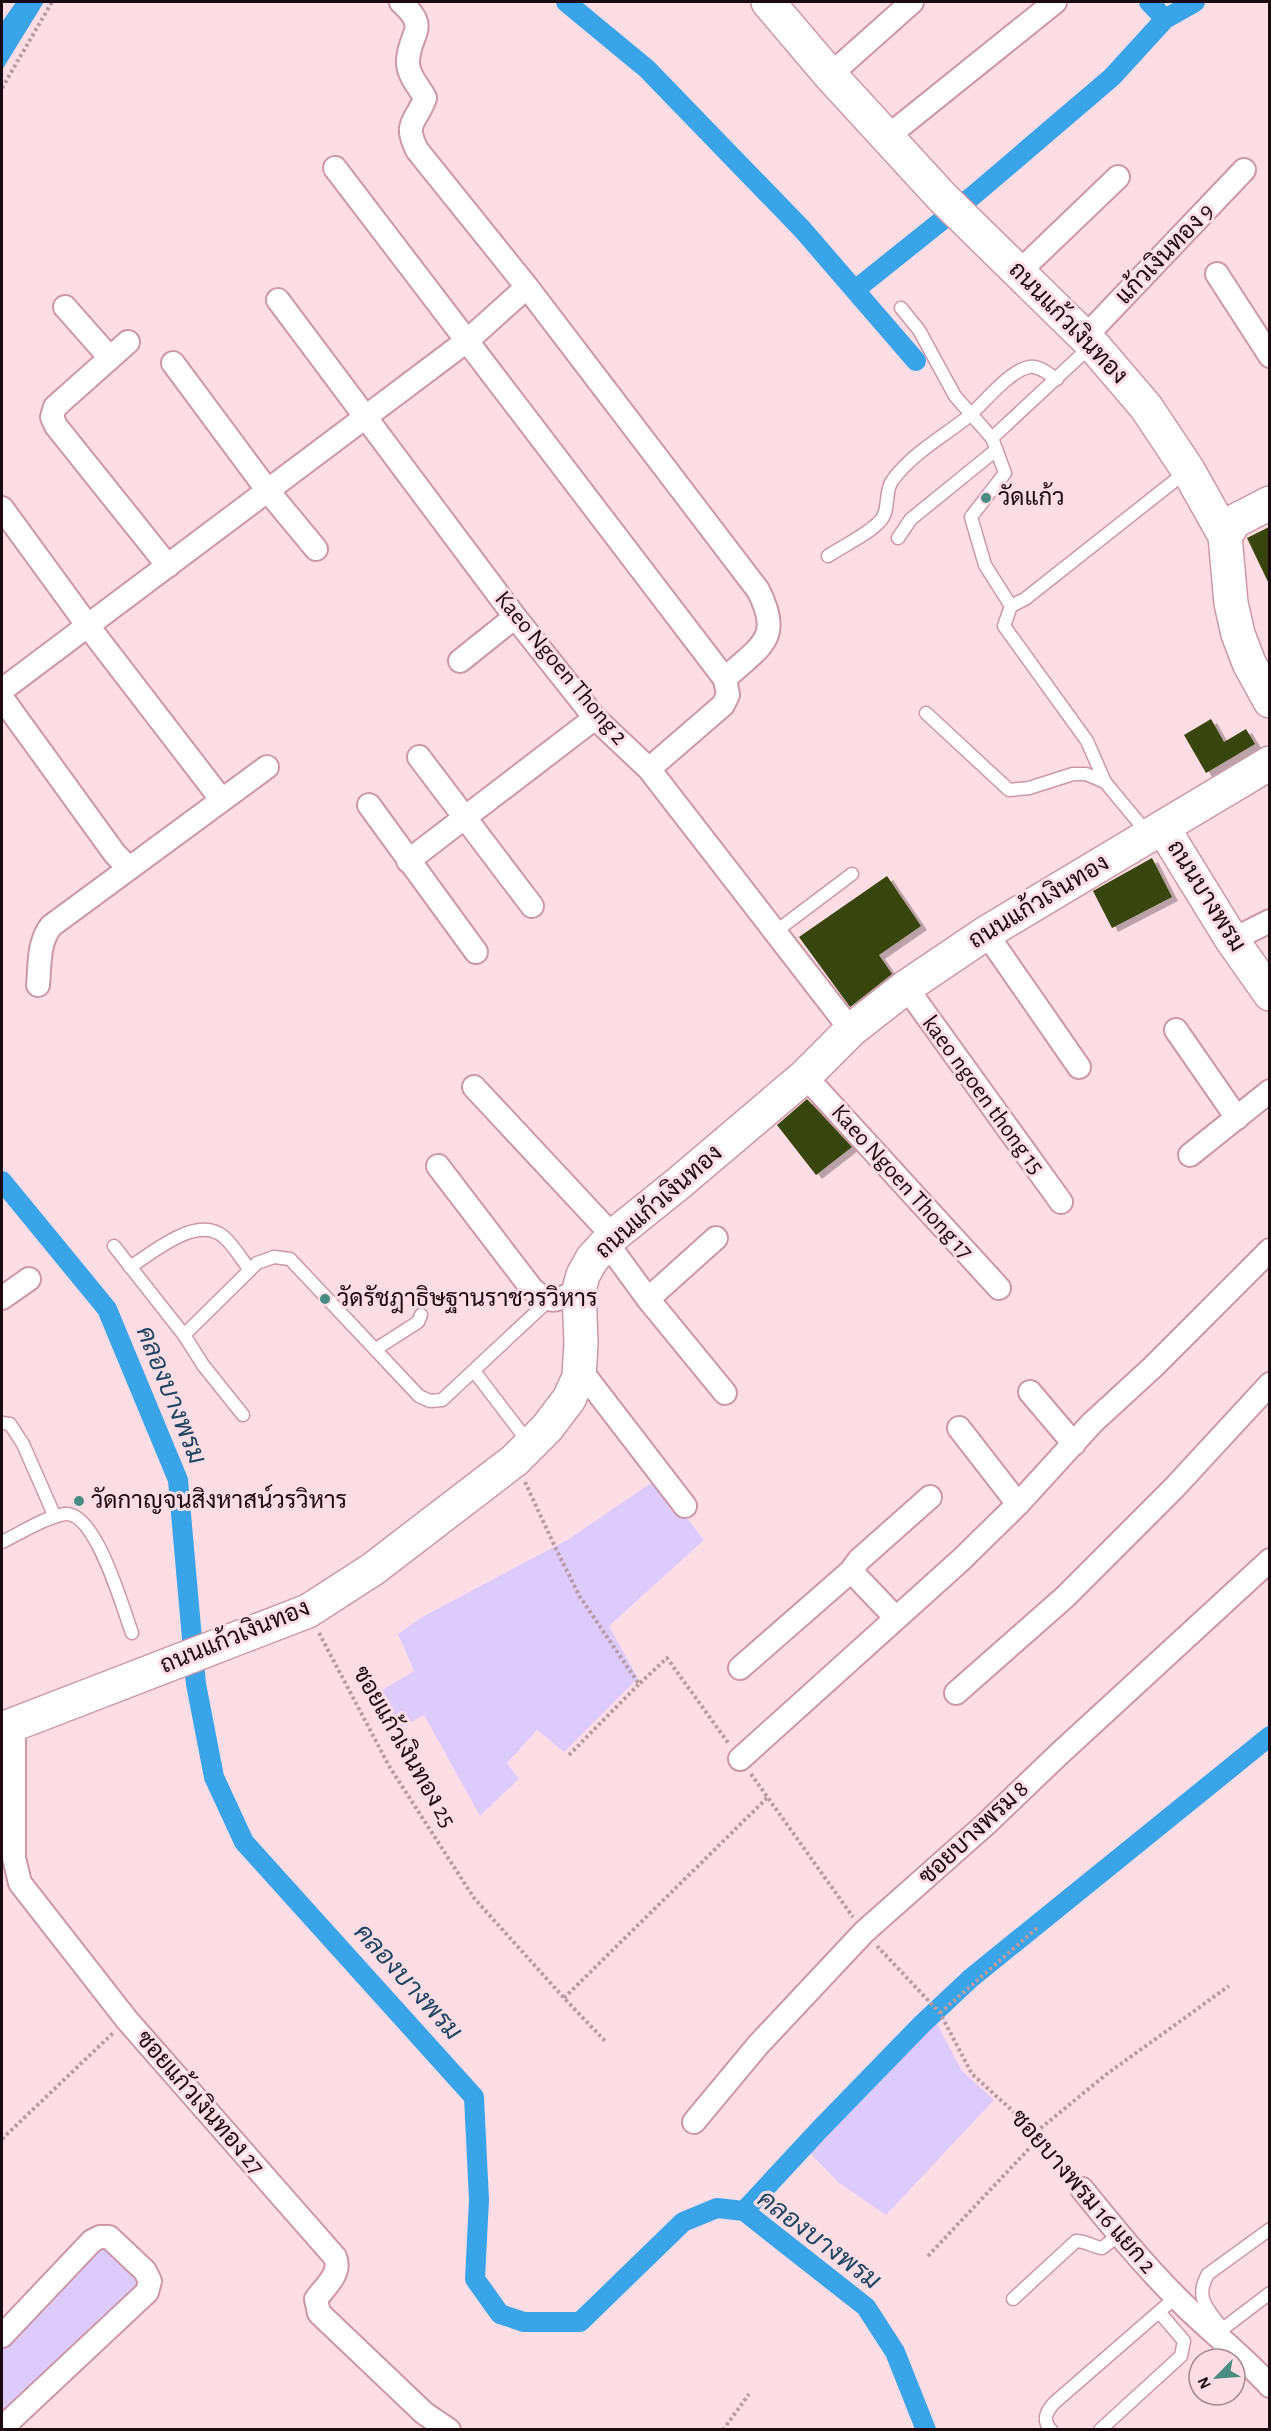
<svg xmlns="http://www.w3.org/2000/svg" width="1271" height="2431" font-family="'Alegreya Sans',Sarabun,sans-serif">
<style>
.green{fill:#decbfe}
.water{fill:#3aa4e9}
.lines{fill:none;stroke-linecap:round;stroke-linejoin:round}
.canal{stroke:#3aa4e9;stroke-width:20}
.building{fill:#384508;filter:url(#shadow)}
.lane-casing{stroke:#cb99a6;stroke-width:15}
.street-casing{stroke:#cb99a6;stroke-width:26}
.secondary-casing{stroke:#cb99a6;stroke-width:36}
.path{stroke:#b79ba3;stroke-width:4;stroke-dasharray:3 3;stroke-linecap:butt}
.lane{stroke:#fff;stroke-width:12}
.street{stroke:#fff;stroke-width:22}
.secondary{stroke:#fff;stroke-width:33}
.poi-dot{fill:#498d82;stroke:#fedde5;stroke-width:2}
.labels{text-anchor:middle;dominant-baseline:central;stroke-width:6;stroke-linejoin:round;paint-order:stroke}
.street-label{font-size:24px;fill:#1b0a0f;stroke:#fedde5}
.poi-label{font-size:24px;fill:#1b0a0f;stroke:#fedde5;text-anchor:start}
.water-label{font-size:26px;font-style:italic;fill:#1d4764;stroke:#fedde5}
</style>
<defs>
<filter id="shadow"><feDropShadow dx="6" dy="4" stdDeviation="0" flood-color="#0004"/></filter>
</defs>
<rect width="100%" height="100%" fill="#fedde5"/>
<g class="green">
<polygon points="657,1479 704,1540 609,1626 638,1678 564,1752 537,1730 507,1763 519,1779 480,1816 424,1715 393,1732 372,1696 414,1671 398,1634 422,1617 567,1540"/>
<polygon points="934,2018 962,2071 994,2100 886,2215 839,2183 808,2151"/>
<polygon points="98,2244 109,2245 141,2279 135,2291 2,2418 2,2345"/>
</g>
<polygon class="water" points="16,2 44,2 2,70 2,22"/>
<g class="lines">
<g class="canal">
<polyline points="566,2 647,69 802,229 916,361"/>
<polyline points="1149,2 1165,19"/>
<polyline points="855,290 975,194 1112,77 1165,19 1195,2"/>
<polyline points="2,1181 107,1309 178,1480 196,1684 214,1777 244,1842 474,2097 479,2200 475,2279 500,2314 524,2322 580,2322 683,2222 717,2208 744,2211 866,2307 895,2352 926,2430"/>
<polyline points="744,2211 820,2129 922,2024 971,1978 1270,1736"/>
</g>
</g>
<g class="building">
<polygon points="1269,527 1269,584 1247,538"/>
<polygon points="1211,719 1224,742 1246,729 1255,744 1206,773 1184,735"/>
<polygon points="1152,858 1172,897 1112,928 1093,891"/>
<polygon points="887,876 921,926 879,955 892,974 850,1007 799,937"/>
<polygon points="807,1099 852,1147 816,1175 777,1125"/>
</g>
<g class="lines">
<defs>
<g id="lane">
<polyline points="901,308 919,330 955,396 992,438 1005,473 971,517 985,565 1011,606"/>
<polyline points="992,438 1092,345"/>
<polyline points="898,538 911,519 996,450"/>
<path d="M828,556C844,545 868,535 881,520C890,510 884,493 892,481C911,454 944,436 969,416C984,403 1009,371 1029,367C1039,365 1048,374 1057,379"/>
<polyline points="926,713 1009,790 1029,788 1073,774 1086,774 1105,782 1149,835"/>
<polyline points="1105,782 1087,741 1004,626 1011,606 1025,599 1187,471"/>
<polyline points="775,932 852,874"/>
<polyline points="114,1246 184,1335"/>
<path d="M130,1267C154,1252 197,1214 224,1237C234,1246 242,1260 250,1270"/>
<polyline points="376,1349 418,1322 421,1315"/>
<polyline points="474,1371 529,1443"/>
<polyline points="243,1415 203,1365 184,1335 257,1263 274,1257 290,1259 419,1396 430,1401 442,1400 548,1301"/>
<polyline points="2,1423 10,1424 23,1444 55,1517"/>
<path d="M2,1542C19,1534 47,1516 65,1514C96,1511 123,1609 132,1633"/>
<path d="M1013,2299L1076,2241C1086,2241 1093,2247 1102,2248L1119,2235"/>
<path d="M1222,2328C1208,2309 1194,2298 1208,2274L1270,2229"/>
<polyline points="1216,2334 1270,2293"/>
<path d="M1051,2430C1042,2420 1046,2412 1054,2403L1176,2297"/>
<polyline points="1100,2430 1181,2356 1184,2341 1160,2313"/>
</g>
<g id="street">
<path d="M401,2C430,29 410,31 408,60C407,75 419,86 425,98C416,123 403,122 417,150L527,287L758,590C784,640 759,646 725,679L728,695L723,705L649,769"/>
<polyline points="830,75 912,2"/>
<polyline points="887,137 1055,2"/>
<polyline points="335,168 725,679"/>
<polyline points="1020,271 1118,177"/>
<polyline points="1217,274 1270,356"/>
<polyline points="278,300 515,617 595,718 649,769 851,1030"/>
<polyline points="65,307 110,358"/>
<polyline points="1085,337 1244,170"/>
<polyline points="128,342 55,407 52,417 56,426 168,566"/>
<polyline points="173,363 268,491 316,549"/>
<polyline points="2,508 88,626 221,799"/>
<polyline points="460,661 515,617"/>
<polyline points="2,690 468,340 527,287"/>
<polyline points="2,698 115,854 129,868"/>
<polyline points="419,757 532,906"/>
<polyline points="369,805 476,952"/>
<polyline points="408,861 595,718"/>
<polyline points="986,933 1079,1067"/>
<polyline points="1232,940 1270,921"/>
<path d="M38,985C40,964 38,943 51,926L267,767"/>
<polyline points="906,987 1061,1202"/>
<polyline points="1176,1030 1237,1118"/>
<polyline points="805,1076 999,1288"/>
<polyline points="474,1087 613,1236"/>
<polyline points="1190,1155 1270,1091"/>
<path d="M438,1166L532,1289C551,1306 558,1300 579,1290"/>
<polyline points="607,1243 648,1299 725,1393"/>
<polyline points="2,1298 29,1279"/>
<polyline points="648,1299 716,1238"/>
<polyline points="579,1368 685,1506"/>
<polyline points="1030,1392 1074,1444"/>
<polyline points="959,1428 1018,1504"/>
<polyline points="896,1618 851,1571 859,1560 930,1497"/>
<polyline points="740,1668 851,1571"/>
<polyline points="956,1693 1065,1597 1174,1488 1270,1384"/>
<path d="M14,1724V1858L20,1883L127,2020L335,2257C342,2273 325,2287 316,2299L319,2313L424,2413L449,2430"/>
<polyline points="740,1759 962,1559 1018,1504 1092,1423 1153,1367 1270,1250"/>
<polyline points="694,2122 758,2045 864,1932 987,1823 1058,1755 1270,1560"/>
<path d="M1082,2189C1112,2226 1142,2263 1176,2297C1206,2328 1241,2354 1270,2386"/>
<polyline points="2,2336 92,2241 100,2237 109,2237 145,2271 150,2281 147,2292 2,2428"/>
</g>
<g id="secondary">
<polyline points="768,2 830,75 942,197 1093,345 1146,407 1188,470 1225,536 1231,603 1238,634 1249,663 1270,701"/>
<polyline points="1225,536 1235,521 1270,503"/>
<polyline points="1163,828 1232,940 1270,994"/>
<polyline points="2,1729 308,1611 373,1569 515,1460 547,1428 569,1399 579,1377 581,1343 579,1290 583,1275 592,1259 613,1236 679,1183 805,1076 851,1030 906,987 986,933 1270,763"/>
</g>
</defs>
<use href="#lane" class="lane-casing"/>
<use href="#street" class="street-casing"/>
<use href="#secondary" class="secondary-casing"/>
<g class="path">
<polyline points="2,88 52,2"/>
<polyline points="525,1482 556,1549 580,1597 639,1684 667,1658 729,1744"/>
<polyline points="319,1633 389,1766 474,1898 564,1998 606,2042"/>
<polyline points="569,1755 639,1684"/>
<polyline points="751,1774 853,1917"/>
<polyline points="877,1946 940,2013 972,2074 1036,2132 1070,2174"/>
<polyline points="564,1998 767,1798"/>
<polyline points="940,2013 1037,1928"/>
<polyline points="1036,2132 1108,2073 1229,1986"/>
<polyline points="2,2139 113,2033"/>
<polyline points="928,2256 1040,2137"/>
<polyline points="723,2430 749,2394"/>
</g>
<use href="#lane" class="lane"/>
<use href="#street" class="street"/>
<use href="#secondary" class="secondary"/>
</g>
<g class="poi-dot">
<circle cx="986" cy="498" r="6"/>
<circle cx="325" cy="1299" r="6"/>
<circle cx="79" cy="1501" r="6"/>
</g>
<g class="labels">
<g class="street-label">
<text transform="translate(1165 254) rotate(-46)">แก้วเงินทอง 9</text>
<text transform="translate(1068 323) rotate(46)">ถนนแก้วเงินทอง</text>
<text transform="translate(561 668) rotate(50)">Kaeo Ngoen Thong 2</text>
<text transform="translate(1206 896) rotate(58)">ถนนบางพรม</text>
<text transform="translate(1039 902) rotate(-31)">ถนนแก้วเงินทอง</text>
<text transform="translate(983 1095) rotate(54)">kaeo ngoen thong 15</text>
<text transform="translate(902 1182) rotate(48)">Kaeo Ngoen Thong 17</text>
<text transform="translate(659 1202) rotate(-41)">ถนนแก้วเงินทอง</text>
<text transform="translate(235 1637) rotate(-22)">ถนนแก้วเงินทอง</text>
<text transform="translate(404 1747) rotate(60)">ซอยแก้วเงินทอง 25</text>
<text transform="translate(974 1833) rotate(-43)">ซอยบางพรม 8</text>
<text transform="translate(200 2103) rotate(49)">ซอยแก้วเงินทอง 27</text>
<text transform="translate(1083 2192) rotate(49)">ซอยบางพรม 16 แยก 2</text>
</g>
<g class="poi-label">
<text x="998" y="498">วัดแก้ว</text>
<text x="337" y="1299">วัดรัชฎาธิษฐานราชวรวิหาร</text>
<text x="91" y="1501">วัดกาญจนสิงหาสน์วรวิหาร</text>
</g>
<g class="water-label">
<text transform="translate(171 1395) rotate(68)">คลองบางพรม</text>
<text transform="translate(408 1982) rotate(48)">คลองบางพรม</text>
<text transform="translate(819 2240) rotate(37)">คลองบางพรม</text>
</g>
</g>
<rect width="1271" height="2431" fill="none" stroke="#1b0a0f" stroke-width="6"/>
<g transform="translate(1217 2377) rotate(245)"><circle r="28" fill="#fedde5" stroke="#a3898f" stroke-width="1.5"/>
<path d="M0-4.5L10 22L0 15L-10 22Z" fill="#498d82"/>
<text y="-9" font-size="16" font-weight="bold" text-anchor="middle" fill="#1b0a0f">N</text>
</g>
</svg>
